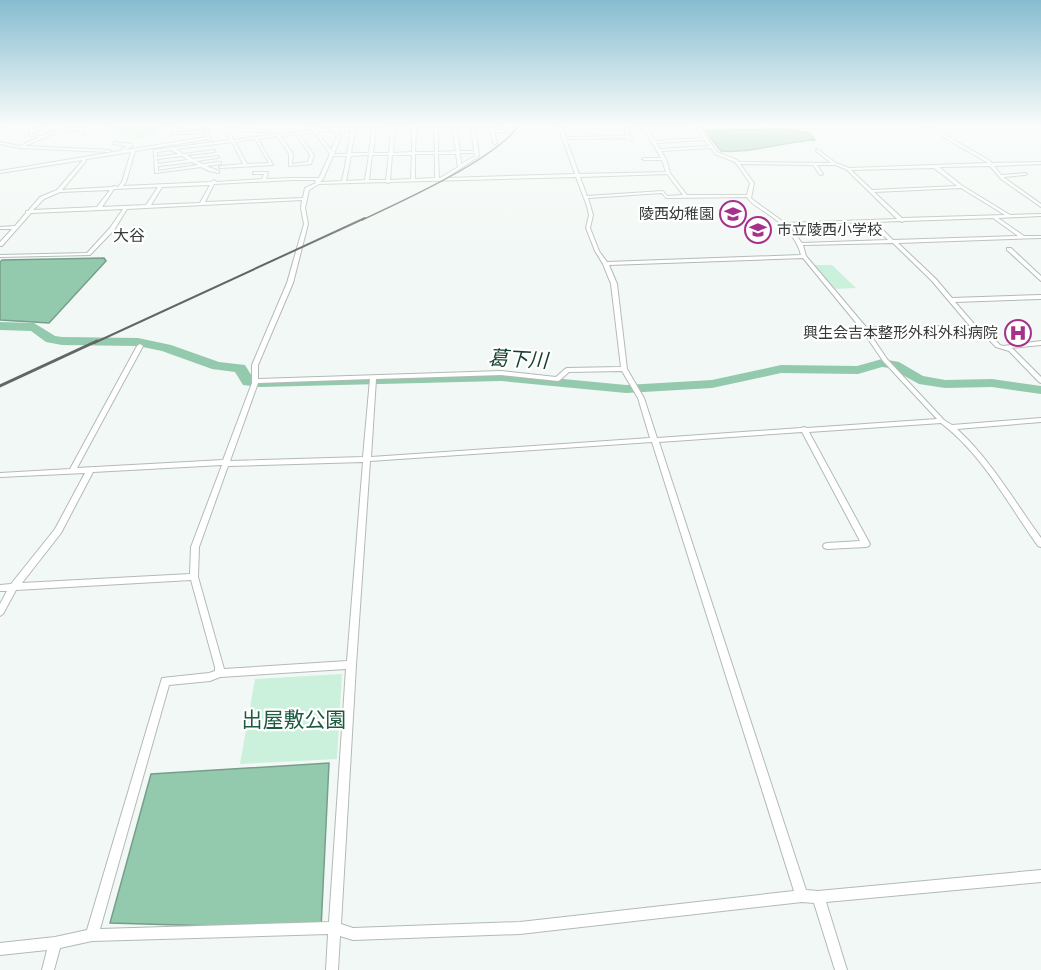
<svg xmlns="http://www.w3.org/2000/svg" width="1041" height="970" font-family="'Work Sans','Noto Sans JP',sans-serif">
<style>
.green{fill:#cbf1dc}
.water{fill:#93c9ad;stroke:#779e8a;stroke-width:1.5}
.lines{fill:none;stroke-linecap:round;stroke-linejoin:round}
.river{fill:#93c9ad;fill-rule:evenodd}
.minor-casing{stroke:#b3bab6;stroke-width:2}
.minor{fill:#fff;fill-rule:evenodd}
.rail-far2{stroke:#636664;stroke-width:1.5}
.rail-far1{stroke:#636664;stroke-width:2}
.rail{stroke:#636664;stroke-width:3}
.labels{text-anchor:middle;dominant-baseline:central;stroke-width:4.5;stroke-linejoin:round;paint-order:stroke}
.far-poi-label{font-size:15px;fill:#373938;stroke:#fff;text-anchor:end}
.far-neighbourhood-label{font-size:16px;fill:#373938;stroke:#fff}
.water-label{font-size:20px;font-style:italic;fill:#15402d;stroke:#fff}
.near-park-label{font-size:21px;fill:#1d5c41;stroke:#fff}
</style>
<rect width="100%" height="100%" fill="#f2f8f5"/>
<g class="green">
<path d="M113,124H177L178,126L157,128C146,148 128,132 112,130L110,129Z"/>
<polygon points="813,265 832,265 856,288 834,289"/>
<polygon points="342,674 337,759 240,764 255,679"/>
</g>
<g class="water">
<path d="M783,129L809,133L815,140C783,141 753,154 721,151L705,131Z"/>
<polygon points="104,258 106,261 49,323 0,320 0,262 2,260"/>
<polygon points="329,763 321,929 110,923 151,774"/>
</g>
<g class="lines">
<polygon class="river" points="0,322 34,323 55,336 62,337 138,338 171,345 219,362 245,365 253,378 260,379 501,373 626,385 712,380 781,365 857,366 882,359 899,362 923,376 945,380 992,379 1041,386 1041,394 992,387 945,388 919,384 890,368 882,367 858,374 781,373 712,388 626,393 501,381 260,387 243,385 235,372 212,369 162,351 138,346 62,345 46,342 31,331 0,330"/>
<defs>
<g id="minor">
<polygon points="5,124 11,124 0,128 0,126"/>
<path d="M32,124H36L41,129L33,132V134L42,136L51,132L68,129L63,124H67L72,128H81L85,133L82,134L79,130C59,130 43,138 25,146L109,150L111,151L109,152L20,148L0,144V142L20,146L39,137L29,135L30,130L37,129Z"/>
<path d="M202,124H206L211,142H209L208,139L135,151L126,182L123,186L211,182L214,180L216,182L262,179L264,174H253V172H268L266,179L293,178H319L330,154L314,132L299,134L314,155L311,164L289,166V154L277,136L258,139L273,165L220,168L219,167L221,166L243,164L232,142L176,149L183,154L215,150L214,152L187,155L193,159L218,156L219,157L217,158L196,161L203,164L221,162V164L206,166L219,171V173L209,171L201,167L155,173L154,150L230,140L227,134L229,133L234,140L271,135L269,132L241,131L222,124L232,125V124H248L233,126L241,129L270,130L275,135L312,130L308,124H312L316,129L332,128L329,124H333L336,128H352L354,125L356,126L355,128L436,125L511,124L493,126L494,130H507L509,131L507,132H494L497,143L495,144L493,143L489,126H475L479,156L446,178L575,174L557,124H561L566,137L627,136L624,130L629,127L696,126L699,124H704L699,127L717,152L737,160L739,162L831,163L816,151L817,149L836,163L849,168L988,163L921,124H926L989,160L992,163L1041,162V164L994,166L1001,175L1026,173L1027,174L1025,175L1003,177L1041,204V207L1001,179L990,166L939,167L961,185L1010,215L1041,214V216L998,218L1024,236H1041V238L898,243L936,279L952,298L1041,295V299L955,302L976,326L983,327L1000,345L1003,346L1041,341V345L1011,348L1013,349L1041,377V383L1039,382L1009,351L996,347L979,330L868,331L887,359L944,420L952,425L1041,418V422L957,429C991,460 1014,501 1041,538V547L1038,546C1008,504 983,455 941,423L809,432L870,544L869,546L866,547L827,549L824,548L823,546L824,544L827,543L860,541L802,432L659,442L806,890L818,891L1041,870V882L826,902L847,970H835L814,903L802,902L520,934L353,940L340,936L338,970H326L328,934L92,941L60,948L54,970H42L47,950L0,955V943L55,937L87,930L162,678L209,673L215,671V667L191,580L16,590L3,614L0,616V604L7,591H0V585L11,584L55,529L85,473L0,477V473L70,469L137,346L140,344L143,346L77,468L223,460L252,383V365L287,283L304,224L301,208L302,200L127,209L114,230L90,255L0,257V255L87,253L110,228L123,209L31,213L2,246H0V242L12,229H0V227L15,226L26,213V211H28L40,197L57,190L83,160L0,173V171L120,151L127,146L113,144L114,142L132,144V146L126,150L207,137ZM471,126L474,151H460L456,127ZM434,127L435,152H415L416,128ZM438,127H452L456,151L438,152ZM412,128V152L393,153L395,129ZM696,128L703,138L655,141L647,129ZM372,129L369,153H351L355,130ZM376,129H391L389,153H373ZM630,129H644L661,158H644L642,159L644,160H662L666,172L579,174L566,139L627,138L630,141L632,140L628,130ZM351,130L347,154H334L341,136L337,131ZM317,131H334L337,136L331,150ZM296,134L310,155L308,162L292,164L293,154L281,136ZM255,139L269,163L247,164L235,142ZM705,140L709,146L660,149L656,143ZM711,148L715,154L735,162L750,183L747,195H687L670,173L666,159L661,151ZM171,150L178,154L157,157V152ZM131,152L122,182L118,187L114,186L112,187L62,190L86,161V159ZM460,153H475V156L461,164ZM415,154H435V178L415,179ZM438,154H456L458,167L440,178H439ZM369,155L365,180L346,181L351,156ZM372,155H389L386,180H369ZM392,155H412L411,179L390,180ZM182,156L188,160L158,164L157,159ZM333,156H347L342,181L320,182L323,179ZM192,162L198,165L158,171V166ZM740,164L813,165L820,175H821L823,174L817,165H836L847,170L897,219L785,223L753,200L751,198L754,183ZM934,168L957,186L872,190L851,170ZM667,174L683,195L667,196L663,191L587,196L580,177ZM576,177L587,206L589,215L586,228L595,251L603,264L611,284L621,367L567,368L565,369L556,377L501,371L258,379V365L293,283L308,224L305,208L309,190L319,184L386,182L388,183L390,182ZM293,180H315L316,183L305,188L303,198L205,202L214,184ZM210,185L200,203L151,205L162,187ZM158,187L146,205L102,207L114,189ZM961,188L1005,215L902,218L874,192ZM110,190L97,207L33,210L44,199L60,192ZM662,193L666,198L747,197C751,204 758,207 765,212C781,223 796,235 801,255L607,262L599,251L590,228L593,215L588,198ZM993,218L1018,236L893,240L875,222L900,221L902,222L904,221ZM870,222L888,240L802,243L788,225ZM893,243L932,281L970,326L866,327L806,256L803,245ZM803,258L862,330L883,361L937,419L807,428L804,427L801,428L657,438L644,398L627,369L617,284L609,265ZM622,371L638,398L650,438L371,457L376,379L501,375L558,381L560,380L569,372ZM370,379L363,457L230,461L258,383ZM652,442L794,891L520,922L353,928L341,924L356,665L370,461ZM363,462L347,661L224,669L198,577L199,547L228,466ZM222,465L191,547L190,574L22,583L61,533L93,472ZM346,669L329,922L100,929L169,685L210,681L220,677Z"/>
<polygon points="176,125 178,126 176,132 202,131 204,132 202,133 173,134 174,126"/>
<polygon points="1007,248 1011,248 1041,276 1041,281 1007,250"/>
</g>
</defs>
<use href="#minor" class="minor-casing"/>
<use href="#minor" class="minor"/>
<path class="rail-far2" d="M362,220C401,202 498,158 520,124"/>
<polyline class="rail-far1" points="94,343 365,218"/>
<polyline class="rail" points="0,386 97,341"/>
</g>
<linearGradient id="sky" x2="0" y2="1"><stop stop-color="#86bcd0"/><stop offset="0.48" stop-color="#f9fcfa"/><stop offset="1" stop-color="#f9fcfa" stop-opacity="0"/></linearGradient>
<rect width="1041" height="260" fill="url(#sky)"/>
<defs>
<symbol id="school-ring" viewBox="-11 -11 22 22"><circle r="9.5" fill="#fff" stroke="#a5318b" stroke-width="1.5"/><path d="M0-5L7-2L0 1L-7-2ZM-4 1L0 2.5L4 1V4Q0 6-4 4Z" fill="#a5318b"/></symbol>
<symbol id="hospital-ring" viewBox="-11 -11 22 22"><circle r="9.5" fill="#fff" stroke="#a5318b" stroke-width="1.5"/><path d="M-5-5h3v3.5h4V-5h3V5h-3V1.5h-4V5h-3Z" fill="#a5318b"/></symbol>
</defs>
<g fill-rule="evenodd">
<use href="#school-ring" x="718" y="199" width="30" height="30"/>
<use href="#school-ring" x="743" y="215" width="30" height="30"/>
<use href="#hospital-ring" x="1003" y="318" width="30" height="30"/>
</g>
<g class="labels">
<g class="far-poi-label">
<text x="714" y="214">陵西幼稚園</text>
<text x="777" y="230" text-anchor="start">市立陵西小学校</text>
<text x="998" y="333">興生会吉本整形外科外科病院</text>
</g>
<g class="far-neighbourhood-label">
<text x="129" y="235">大谷</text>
</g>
<g class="water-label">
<text transform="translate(518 359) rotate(3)">葛下川</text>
</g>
<g class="near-park-label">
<text x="294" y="719">出屋敷公園</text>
</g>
</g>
</svg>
